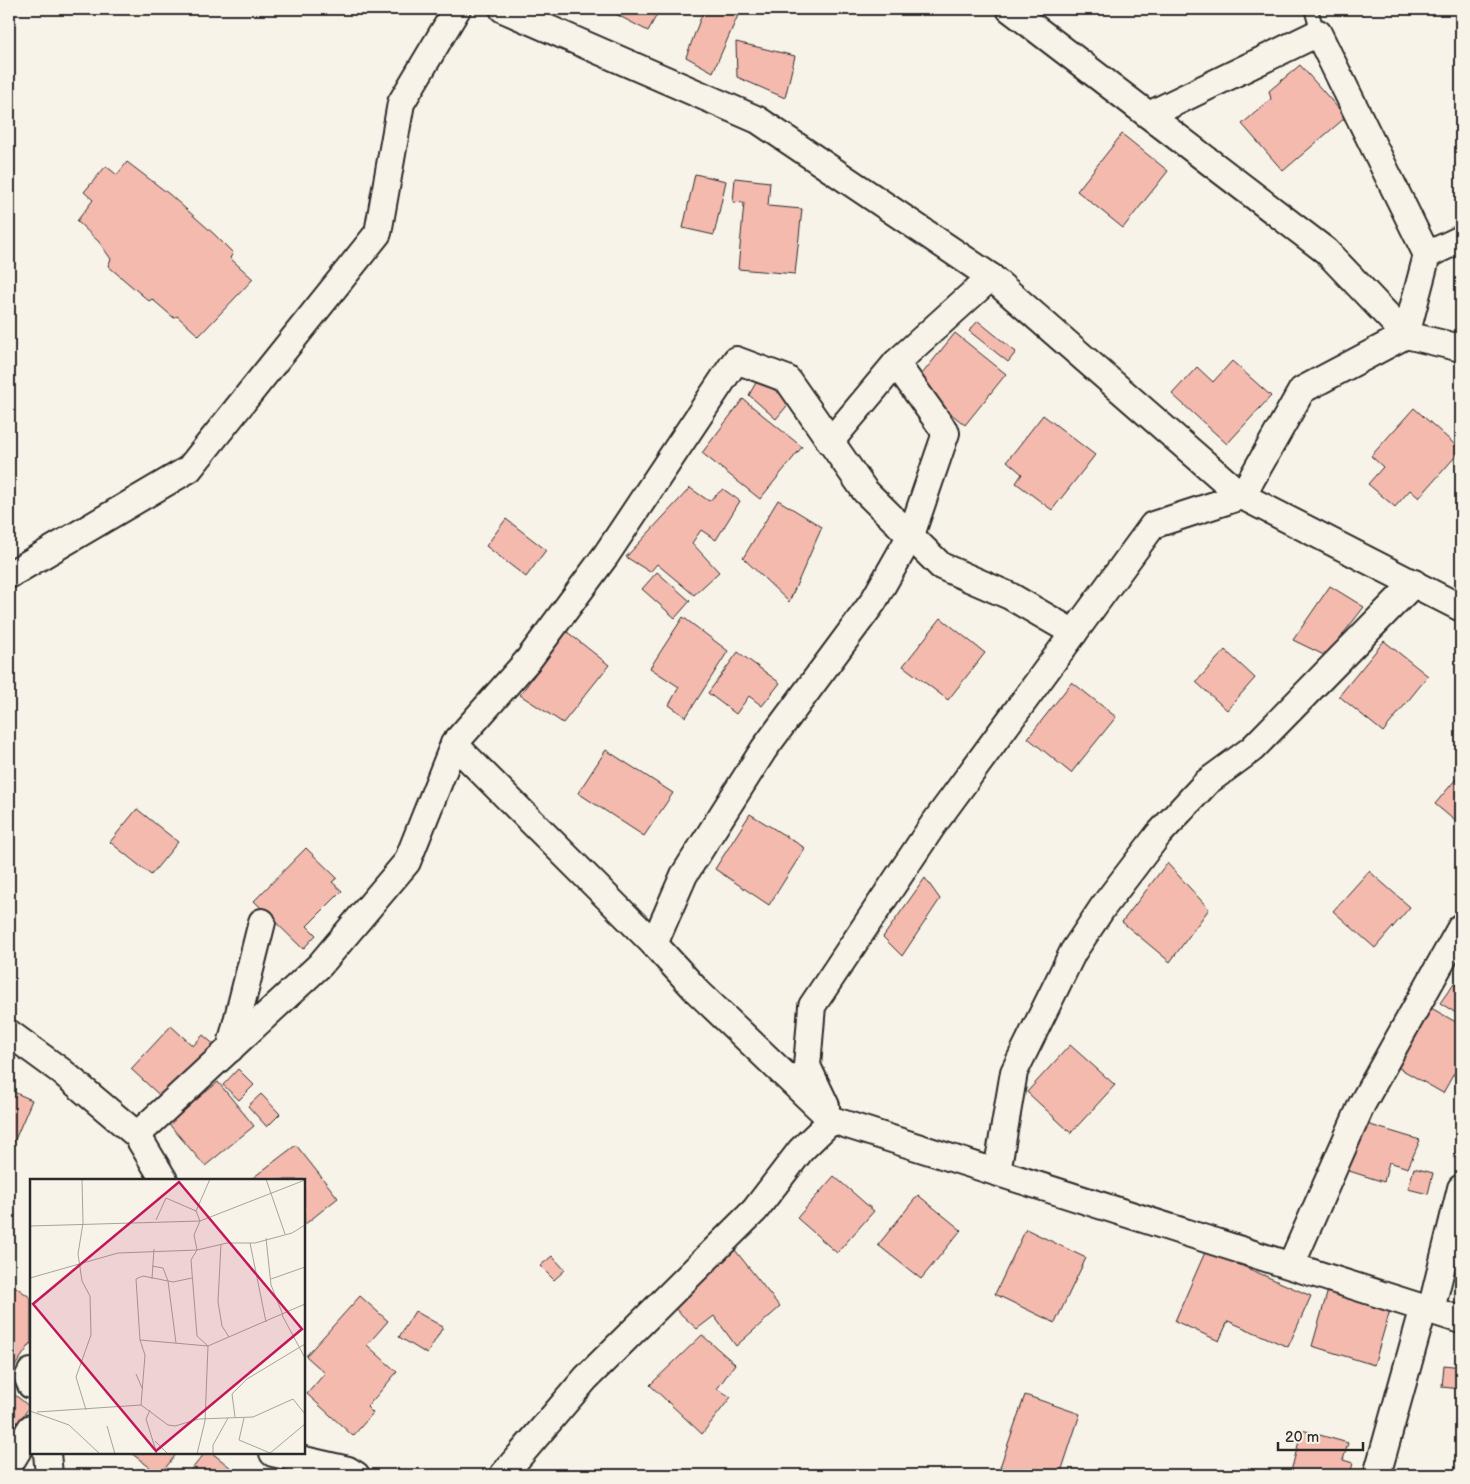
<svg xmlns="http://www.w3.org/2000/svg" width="1470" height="1484" font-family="'Balsamiq Sans',sans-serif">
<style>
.building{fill:#f4baae;stroke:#2b2b2b}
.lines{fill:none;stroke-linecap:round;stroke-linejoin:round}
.lane-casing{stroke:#2b2b2b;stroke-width:16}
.street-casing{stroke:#2b2b2b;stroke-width:30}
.lane{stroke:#f7f3e8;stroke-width:12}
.street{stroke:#f7f3e8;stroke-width:26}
.inset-road{fill:none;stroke:#a5a39c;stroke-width:1}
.view{fill:#c2185b;fill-opacity:0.15;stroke:#c2185b;stroke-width:2.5}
.inset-edge{fill:none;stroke:#2b2b2b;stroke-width:2.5}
</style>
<rect width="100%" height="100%" fill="#f7f3e8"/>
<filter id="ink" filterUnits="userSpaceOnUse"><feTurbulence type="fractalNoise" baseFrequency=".02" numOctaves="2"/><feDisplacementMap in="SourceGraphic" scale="10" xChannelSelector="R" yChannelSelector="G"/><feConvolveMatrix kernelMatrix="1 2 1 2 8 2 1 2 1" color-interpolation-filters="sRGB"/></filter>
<g filter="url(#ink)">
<g class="building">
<polygon points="606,9 660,9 648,31"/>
<polygon points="704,9 732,9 739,13 713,72 686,57"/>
<polygon points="1203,9 1216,9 1211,15"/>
<polygon points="736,42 795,56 785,98 737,77"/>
<polygon points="1300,65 1346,117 1283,171 1242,124 1271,99 1269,91"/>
<polygon points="1122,134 1168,171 1123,228 1077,191"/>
<polygon points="127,162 169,194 214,234 233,253 230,258 253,279 199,336 177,316 174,318 152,299 149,301 108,266 111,259 99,242 77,221 93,200 84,192 106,166 117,175"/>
<polygon points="695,174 726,181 714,235 683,228"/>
<polygon points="735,178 770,182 768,206 802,209 795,274 738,269 744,203 733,202"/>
<polygon points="978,321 1016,352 1008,362 969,331"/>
<polygon points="955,333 1006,374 965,425 914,384"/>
<polygon points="1232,361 1271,396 1227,444 1172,394 1197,367 1213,382"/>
<polygon points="758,379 791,401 776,419 749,395"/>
<polygon points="743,399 802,447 760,499 702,453"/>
<polygon points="1414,408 1461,450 1419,498 1410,490 1395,507 1368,484 1383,467 1371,456"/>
<polygon points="1043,415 1095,455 1052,510 1016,483 1022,474 1007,461"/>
<polygon points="690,488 709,501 723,489 740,501 716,540 701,530 692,543 719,572 694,595 657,564 650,572 626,557"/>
<polygon points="778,500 822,527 789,602 743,558"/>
<polygon points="506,519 546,550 526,577 486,546"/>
<polygon points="657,572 690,601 675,618 642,589"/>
<polygon points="1330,586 1364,607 1326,656 1293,640"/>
<polygon points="683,617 728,651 686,717 669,705 679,687 650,668"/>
<polygon points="941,618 985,653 948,700 903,666"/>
<polygon points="566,631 609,665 563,723 520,695"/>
<polygon points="1384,641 1428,676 1383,732 1339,696"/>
<polygon points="1225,650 1255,678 1227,710 1196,682"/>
<polygon points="738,652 780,683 762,706 749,696 736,714 708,693"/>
<polygon points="1072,682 1116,717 1071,773 1028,738"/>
<polygon points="606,750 673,793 644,836 578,793"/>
<polygon points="1461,773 1461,826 1435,804"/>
<polygon points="137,809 178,842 151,875 110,842"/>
<polygon points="750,814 805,848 769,905 715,869"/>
<polygon points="306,848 337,878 332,882 342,891 307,926 316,935 303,949 254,901"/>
<polygon points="1167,863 1209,909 1170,962 1122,922"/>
<polygon points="1369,871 1410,907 1375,948 1333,911"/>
<polygon points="925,878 940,899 902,956 883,937"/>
<polygon points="1454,983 1461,988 1461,1016 1440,1003"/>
<polygon points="1426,1005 1461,1025 1461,1061 1443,1093 1392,1064"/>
<polygon points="171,1026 193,1046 203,1035 218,1048 168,1103 131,1069"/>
<polygon points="1070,1045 1115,1085 1071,1133 1027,1092"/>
<polygon points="238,1069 254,1085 239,1100 223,1085"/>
<polygon points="218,1082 254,1126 205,1166 168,1123"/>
<polygon points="9,1090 32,1100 11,1149 9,1148"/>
<polygon points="261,1094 280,1114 267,1127 248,1106"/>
<polygon points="1367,1124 1420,1140 1408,1168 1389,1162 1384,1182 1346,1170"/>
<polygon points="296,1145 338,1198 304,1225 304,1180 250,1180"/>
<polygon points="1414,1168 1433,1173 1428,1194 1408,1189"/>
<polygon points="834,1176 874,1211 837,1253 797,1218"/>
<polygon points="918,1195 961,1230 921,1279 878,1245"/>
<polygon points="1026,1229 1086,1258 1055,1323 995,1294"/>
<polygon points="735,1250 780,1307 736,1346 714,1316 697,1329 671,1305"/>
<polygon points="1206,1250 1311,1296 1288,1347 1228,1321 1219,1341 1175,1321"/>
<polygon points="552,1256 565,1270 554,1280 540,1266"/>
<polygon points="9,1282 31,1298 31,1343 15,1366 9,1362"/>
<polygon points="1328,1290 1390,1310 1374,1365 1312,1346"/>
<polygon points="360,1296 388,1321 367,1345 397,1372 367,1407 373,1413 353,1436 307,1394 325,1373 306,1356"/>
<polygon points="415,1311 443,1327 427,1354 399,1337"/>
<polygon points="702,1335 735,1364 717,1389 731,1397 702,1434 650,1385"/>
<polygon points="1444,1365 1461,1367 1461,1389 1442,1387"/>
<polygon points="9,1390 30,1407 9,1433"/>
<polygon points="1025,1395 1080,1414 1060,1475 1024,1475 1000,1467"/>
<polygon points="1302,1430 1348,1443 1343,1460 1353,1463 1350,1475 1290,1475"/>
<polygon points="131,1453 177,1453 160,1475"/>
<polygon points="205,1453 212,1453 240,1475 187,1475"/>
</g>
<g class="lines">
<defs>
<polyline id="lane" points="1311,9 1318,33"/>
<g id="street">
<polyline points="503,9 758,120 991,277 1242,496 1461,608"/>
<polyline points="1010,9 1326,251 1406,335 1461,348"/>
<polyline points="1149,115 1318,33 1427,255"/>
<polyline points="830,442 896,363 991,277"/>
<polyline points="9,575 189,469 378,233 401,103 457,9"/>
<polyline points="454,744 654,944 698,992 832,1120 1461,1320"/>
<polyline points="654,944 684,875 764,749 873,602 911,535 946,433 896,363"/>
<polyline points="9,1033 61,1071 137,1135 164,1180"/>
<polyline points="230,1049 262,922"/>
<polyline points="826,1106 807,1066 812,1006 933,825 1153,525 1242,496 1302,390 1406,335 1427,255 1461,239"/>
<polyline points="137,1135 320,965 407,862 454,744 529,659 606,555 736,360 787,379 865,491 941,566 1010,596 1074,633"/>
<polyline points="997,1172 1014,1072 1073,952 1103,907 1158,835 1207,782 1252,749 1414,583"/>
<polyline points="1291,1265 1362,1104 1461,927"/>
<polyline points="1431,1310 1461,1188"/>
<polyline points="31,1372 28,1378 31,1385"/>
<polyline points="47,1453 49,1475"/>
<polyline points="273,1453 348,1470 356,1475"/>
<polyline points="9,1465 31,1428"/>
<polyline points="503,1475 586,1378 755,1210 801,1150 832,1120"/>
<polyline points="1377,1475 1424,1307"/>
</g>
</defs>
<use href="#lane" class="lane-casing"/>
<use href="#street" class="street-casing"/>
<use href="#lane" class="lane"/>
<use href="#street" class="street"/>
</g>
</g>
<g transform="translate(30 1179)">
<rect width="275" height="275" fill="#f7f3e8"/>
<path class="inset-road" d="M52,0L53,44L48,75L52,102L60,117L61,156L46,198L56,231M236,0L255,55M126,41L136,19L166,32M0,47L170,42L275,1M236,59L241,106L253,136M220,64L236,143M191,65L188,123L192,147L199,158M122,87L133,89L138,102L146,164M0,99L88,74L167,71L197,64H225L262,54L275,46M122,100L124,70M241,100L275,88M252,136L275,179M110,161L178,167L275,125M178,167L167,157L161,81L167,71L164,56L170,42L166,32L180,0M106,195L112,209M111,226L115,176L110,161L106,100L113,97L143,103L162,99M120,231L116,240L127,275M0,232L39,246L70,275M7,233L111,226L138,246L145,247L169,240L223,238L263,220L275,235M205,238L202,215L217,200L275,165M214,239L209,261L240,274M77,247L85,275M125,262L138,275M167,275L175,242L178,167M183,275V266L198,239M239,275L275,245"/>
<path class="view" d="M149,3L272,150L126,272L3,125Z"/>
<rect width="275" height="275" class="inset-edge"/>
</g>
<rect width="1470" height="1484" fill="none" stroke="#f7f3e8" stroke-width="30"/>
<rect x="15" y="15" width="1440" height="1454" fill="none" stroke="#2b2b2b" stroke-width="2" filter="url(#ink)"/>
<path d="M1278 1442v8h85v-8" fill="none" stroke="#2b2b2b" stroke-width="2.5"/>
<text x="1285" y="1442" font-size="15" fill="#2b2b2b" stroke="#f7f3e8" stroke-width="4" paint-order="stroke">20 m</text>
</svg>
